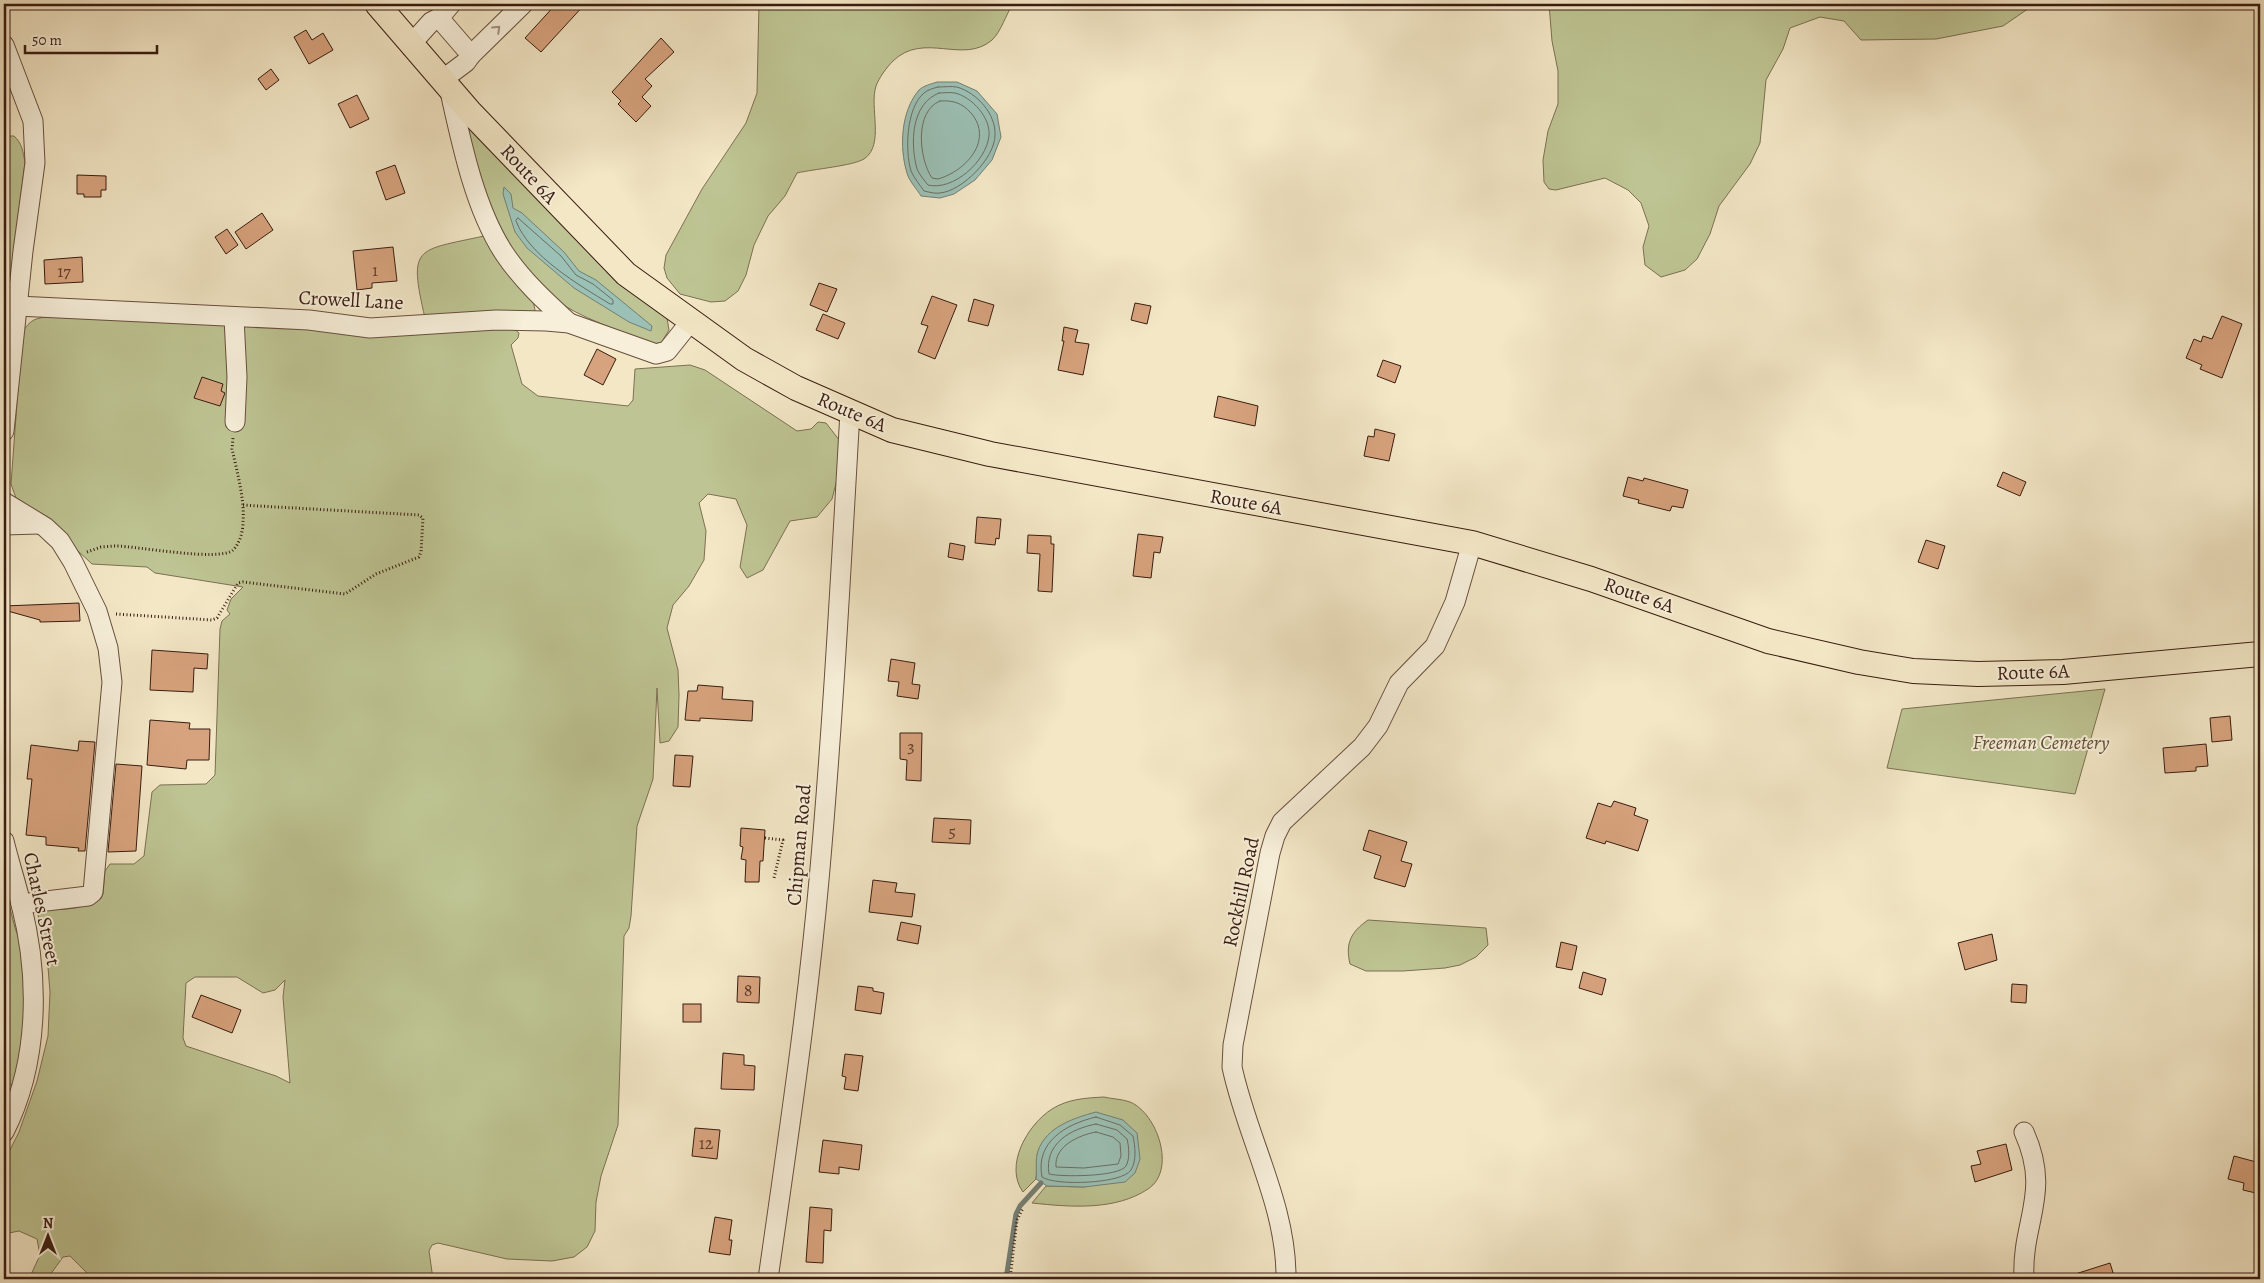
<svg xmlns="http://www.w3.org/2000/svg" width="2264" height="1283" font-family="Alegreya,serif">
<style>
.green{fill:#bec493;stroke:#7c7052;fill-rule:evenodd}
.water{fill:#9bc0b5;stroke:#747e73}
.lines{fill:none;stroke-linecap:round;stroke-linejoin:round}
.shore{stroke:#6a6e62;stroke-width:1}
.stream{stroke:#747e73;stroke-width:5}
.building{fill:#d7a37e;stroke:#391c10}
.minor-casing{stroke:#684f3e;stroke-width:21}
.major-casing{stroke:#391c10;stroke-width:26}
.path{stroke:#391c10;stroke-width:3;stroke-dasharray:1 2.5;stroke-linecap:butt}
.minor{stroke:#f7efda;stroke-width:19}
.major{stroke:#f3e7c6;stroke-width:24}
.oneway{stroke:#a2907f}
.labels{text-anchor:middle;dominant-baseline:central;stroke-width:4;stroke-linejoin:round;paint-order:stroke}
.number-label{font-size:18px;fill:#603e2c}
.street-label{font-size:20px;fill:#391c10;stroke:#f7efda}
.park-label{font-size:20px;font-style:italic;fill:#614e37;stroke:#f7efda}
</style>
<rect width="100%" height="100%" fill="#f3e7c6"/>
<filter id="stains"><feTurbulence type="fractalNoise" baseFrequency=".004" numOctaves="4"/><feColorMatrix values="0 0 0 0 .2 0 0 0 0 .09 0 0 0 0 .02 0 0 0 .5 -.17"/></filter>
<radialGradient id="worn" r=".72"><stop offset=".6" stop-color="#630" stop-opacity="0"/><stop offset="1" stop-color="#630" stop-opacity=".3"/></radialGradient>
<g class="green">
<path d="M759,4H1013C1006,14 1001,32 992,40C963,65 924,31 893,61C886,68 879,78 876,86C869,107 885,145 864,159C852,166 814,169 797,173L785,196L768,216L754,245L746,275L738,291L725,301L711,302L680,294L667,278L664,268L666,255L702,189L746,123L757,93Z"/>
<polygon points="1549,4 2035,4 2003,26 1936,39 1861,40 1844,21 1820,17 1790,28 1783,49 1766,80 1760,143 1750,164 1719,206 1710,234 1697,259 1685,270 1661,277 1645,265 1643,247 1649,226 1641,203 1628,190 1605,178 1556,190 1549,189 1544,182 1543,160 1548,131 1558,104 1558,71 1552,41"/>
<path d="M452,106L578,242L667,318L669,330L661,343L653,344C622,331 578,318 552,297C496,250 477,172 452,106Z"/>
<path d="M4,136H14C22,143 23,152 25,162L4,335Z"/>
<path d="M484,236L533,301L535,310L533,314L425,318C408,245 416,251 484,236Z"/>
<path d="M128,316L345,332L511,326L519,333L518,338L511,345L522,384L538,396L628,406L633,400L635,369L690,365L705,370L797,431L811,429L818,422L826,423L840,441L842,460L832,499L817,517L790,521L763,570L747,578L740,567L747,525L736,499L708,494L699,503L706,531L704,560L689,586L673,605L667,628L678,670L679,695L678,727L669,741L660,743L657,688L653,779L637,826L631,916L629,928L624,936L618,1125L601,1176L596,1202L595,1231L587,1247L574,1257L552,1261L507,1259L438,1243L432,1245L429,1251L433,1279H93L70,1256L63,1257L47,1279H29L40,1255L37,1239L19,1231L4,1234V1162L19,1132L37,1081L48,1036L50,992L47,955L37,910C59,909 87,912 103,894L105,871L110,864H134L144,856L152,792L160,785L206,784L215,775L220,629L222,621L230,614L227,610L231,599L243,587L155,573L147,567L92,564L46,521L16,498L11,484L22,335C25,328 27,324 34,320C50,312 108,317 128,316ZM195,977H237L263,993L275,990L285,980L283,997L290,1083L276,1076L186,1046L183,1038L186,983Z"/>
<polygon points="2105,689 2075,794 1887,768 1902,709"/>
<polygon points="4,884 15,928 25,954 25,1029 15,1081 4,1091"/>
<path d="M1368,920L1486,928L1488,945L1476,957L1460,965L1445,968L1403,971H1366L1350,964C1345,943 1351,932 1368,920Z"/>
<path d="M1104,1097C1112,1099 1122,1099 1130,1102C1157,1113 1177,1170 1148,1189C1115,1211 1070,1207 1032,1203L1046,1186L1085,1187L1038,1152L1036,1179L1023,1192C1004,1166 1027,1125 1052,1109C1068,1099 1085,1098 1104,1097Z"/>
</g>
<g class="water">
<path d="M937,82H957L977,91L997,114L1001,137L992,160L975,180L954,194L940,198L921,196C917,189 909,181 907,173C899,147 901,111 919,90C923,86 931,84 937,82Z"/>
<polygon points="504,187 511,194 513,208 522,213 564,252 579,271 596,280 652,326 651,331 629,322 574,288 527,248 515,232 503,194"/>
<path d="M1096,1112L1123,1120L1137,1133L1140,1159L1135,1173L1125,1182L1084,1187L1047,1186L1036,1179C1037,1171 1035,1159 1038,1151C1046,1127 1074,1118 1096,1112Z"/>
</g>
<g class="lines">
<g class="shore">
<path d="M938,87C944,87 951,86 957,87C977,93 996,114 995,135C995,158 962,191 940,193C935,194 929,192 924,191C920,185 914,178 911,171C905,151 906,108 924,93C927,90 934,88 938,87Z"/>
<path d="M939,93C944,93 950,92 955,93C972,97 991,118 989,136C986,162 953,191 928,185C924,180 919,174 917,169C910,143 911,104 939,93Z"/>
<path d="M940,101C953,100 962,103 971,113C994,140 966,171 938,179L932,178C919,159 914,111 940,101Z"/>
<path d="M518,218L561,256L576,275L593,284L613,300V304H610C579,285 529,256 516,221Z"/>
<path d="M1096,1117L1120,1125L1133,1136C1135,1146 1137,1160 1131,1170C1122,1184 1055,1186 1042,1177C1035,1142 1066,1124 1096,1117Z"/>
<path d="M1096,1124L1117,1130L1127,1139C1129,1147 1130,1159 1126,1166C1119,1177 1061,1177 1049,1174C1044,1144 1070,1129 1096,1124Z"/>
<path d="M1096,1132L1113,1137L1120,1143L1121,1156L1118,1164L1084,1168L1056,1167C1054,1146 1079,1135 1096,1132Z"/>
</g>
<polyline class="stream" points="1006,1279 1016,1214 1020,1206 1041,1183"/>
</g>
<g class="building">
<polygon points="556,4 585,4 541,52 525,38"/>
<polygon points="306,30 312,40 323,33 333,50 309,64 294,37"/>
<polygon points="661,38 674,52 645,79 652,86 642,97 651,106 636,122 618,104 621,101 612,92"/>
<polygon points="271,69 279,80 266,90 258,79"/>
<polygon points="357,95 369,119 350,128 338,104"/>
<polygon points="395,165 405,193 386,200 376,172"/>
<polygon points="77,175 106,176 106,190 101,190 101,197 84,197 84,194 77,194"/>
<polygon points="262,213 273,230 246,249 235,232"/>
<polygon points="227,229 238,245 226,254 215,237"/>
<polygon points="393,247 397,281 372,283 372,288 357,290 353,251"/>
<polygon points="82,257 83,282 45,284 44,260"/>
<polygon points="819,283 837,289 827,312 810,305"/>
<polygon points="932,296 957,305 935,359 918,352 928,326 921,324"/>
<polygon points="974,299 994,305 988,326 968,321"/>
<polygon points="1135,303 1151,306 1147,324 1131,320"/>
<polygon points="823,314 845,323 838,339 816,330"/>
<polygon points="2222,316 2242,324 2222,378 2200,369 2202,365 2186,358 2194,339 2201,342 2203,336 2212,339"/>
<polygon points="1064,327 1078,330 1075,342 1089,344 1083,375 1058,370 1064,341 1062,341"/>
<polygon points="597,349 616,359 603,385 584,375"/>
<polygon points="1383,360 1401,366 1395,383 1377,376"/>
<polygon points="202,377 223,384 221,391 225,393 220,406 194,398"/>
<polygon points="1218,396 1258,406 1255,426 1214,417"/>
<polygon points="1375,429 1395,434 1389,461 1364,456 1368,436 1374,437"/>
<polygon points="2003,472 2026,482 2020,496 1997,486"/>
<polygon points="1628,477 1643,481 1644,478 1688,490 1683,508 1672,506 1670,511 1638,503 1639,500 1623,496"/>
<polygon points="977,517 1001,519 999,539 996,538 995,545 975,543"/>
<polygon points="1138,534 1163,537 1160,553 1154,552 1151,578 1133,576"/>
<polygon points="1028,535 1051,536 1051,544 1054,544 1052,592 1038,591 1040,554 1027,553"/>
<polygon points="1926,540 1945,546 1938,569 1918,562"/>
<polygon points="950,543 965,546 963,560 948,557"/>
<polygon points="79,603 80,621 40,622 40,620 4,610 4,606"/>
<polygon points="152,650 208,654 207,669 194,668 193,692 150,690"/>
<polygon points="891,659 915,663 912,684 920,685 918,699 897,696 899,682 888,681"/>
<polygon points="698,685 723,687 722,699 753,701 752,721 700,718 700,721 685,720 688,691 697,691"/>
<polygon points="2230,716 2232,740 2212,742 2210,718"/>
<polygon points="150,720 190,723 189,729 210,729 209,760 187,760 186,769 147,765"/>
<polygon points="900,733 922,733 921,781 906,780 907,760 900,759"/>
<polygon points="79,741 95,742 85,851 78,851 79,848 46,845 46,837 26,835 32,779 27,779 31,745 78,751"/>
<polygon points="2206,744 2208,766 2196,767 2196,771 2165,773 2163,748"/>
<polygon points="675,755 693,756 690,787 673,786"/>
<polygon points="116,764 142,766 136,851 108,852"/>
<polygon points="1614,801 1636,808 1634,815 1648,820 1638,851 1606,841 1605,844 1586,838 1598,803 1611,807"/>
<polygon points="934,818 971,820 970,844 932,842"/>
<polygon points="741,828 765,830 763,861 760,861 759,882 745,882 746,860 741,859 743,847 740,846"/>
<polygon points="1369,830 1407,842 1401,861 1412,864 1405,887 1374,878 1381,856 1363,850"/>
<polygon points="873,880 897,883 895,892 915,894 912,917 869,912"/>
<polygon points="901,922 921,926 918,944 897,940"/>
<polygon points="1992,934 1997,960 1965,970 1958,943"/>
<polygon points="1561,942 1577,946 1572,970 1556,967"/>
<polygon points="1583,972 1606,979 1602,995 1579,988"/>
<polygon points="738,976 760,977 759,1003 737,1002"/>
<polygon points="2012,984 2027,985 2026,1003 2011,1002"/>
<polygon points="858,986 873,988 873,991 884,993 881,1014 855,1010"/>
<polygon points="201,995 241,1010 232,1033 192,1017"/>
<rect x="683" y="1004" width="18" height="18"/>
<polygon points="723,1053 744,1055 744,1065 755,1066 754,1090 721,1089"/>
<polygon points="845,1054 863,1056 858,1091 844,1089 846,1077 842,1076"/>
<polygon points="695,1128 720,1130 717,1159 692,1156"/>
<polygon points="823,1140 862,1145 859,1170 839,1167 839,1174 819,1172"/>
<polygon points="2006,1144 2012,1170 1975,1182 1971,1166 1981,1164 1977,1151"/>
<polygon points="2234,1156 2260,1163 2260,1194 2243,1190 2244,1183 2228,1179"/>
<polygon points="810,1207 832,1209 831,1231 824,1230 823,1263 806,1262"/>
<polygon points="715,1217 732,1220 729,1240 732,1240 730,1255 709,1252"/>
<polygon points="2110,1263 2115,1279 2069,1279 2069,1276"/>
</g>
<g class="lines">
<defs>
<g id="minor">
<polyline points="439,18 451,4"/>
<polyline points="412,43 431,22 439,18 471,55 466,62 442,80"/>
<polyline points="4,45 33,121 35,163 23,251 4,431"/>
<polyline points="471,55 523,4"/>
<path d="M449,87C461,141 474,207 504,253C522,280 545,301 569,323"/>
<polyline points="17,306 309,320 370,328 496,320 546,321 569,323 656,354 667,351 691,321"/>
<polyline points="234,318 237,377 235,422"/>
<polyline points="4,502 45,527 60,541 73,562 97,611 108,648 112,682 93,892 88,896 21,904"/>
<polyline points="4,525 39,524"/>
<path d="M4,841C9,862 16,883 21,904C40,978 39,1063 4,1132"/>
<path d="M2024,1132C2052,1194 2021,1221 2024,1279"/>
<path d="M768,1279C787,1146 807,1013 819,880C833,724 841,568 850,412"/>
<path d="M1286,1279C1287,1206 1247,1138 1232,1067L1233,1045L1270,853L1275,836L1282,822L1362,747L1378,726L1399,683L1435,646L1455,602L1472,543"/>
</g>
<polyline id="major" points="377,4 470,112 626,274 744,359 796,388 892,430 990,454 1472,543 1591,579 1768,641 1859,662 1913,671 1978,674 2063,672 2260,654"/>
</defs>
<use href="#minor" class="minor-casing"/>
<use href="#major" class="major-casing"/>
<g class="path">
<path d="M87,552L101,547L115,546C137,546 219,562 233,550C240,543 243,531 243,522C245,501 237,471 232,449L233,438"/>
<polyline points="116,614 212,620 217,618 238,583 243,582 345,594 376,574 419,557 421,552 423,518 419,515 241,505"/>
<polyline points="765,838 783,840 774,878"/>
<polyline points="1010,1279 1017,1220 1023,1208"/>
</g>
<use href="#minor" class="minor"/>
<use href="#major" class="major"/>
</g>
<defs><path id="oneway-chevron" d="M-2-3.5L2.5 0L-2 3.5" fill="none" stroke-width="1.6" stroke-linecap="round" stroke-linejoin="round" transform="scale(1.25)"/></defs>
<use class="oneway" href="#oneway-chevron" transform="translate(497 29) rotate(-44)"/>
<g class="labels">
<g class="number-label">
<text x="375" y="270">1</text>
<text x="64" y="271">17</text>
<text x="911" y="746">3</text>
<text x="952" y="831">5</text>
<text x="748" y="990">8</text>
<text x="706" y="1143">12</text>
</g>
<g class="street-label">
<text transform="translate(529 174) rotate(47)">Route 6A</text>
<text transform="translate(351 300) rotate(3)">Crowell Lane</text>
<text transform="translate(852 412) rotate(23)">Route 6A</text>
<text transform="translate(1246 502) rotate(10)">Route 6A</text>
<text transform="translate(1639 595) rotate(19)">Route 6A</text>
<text transform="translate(2033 672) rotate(-2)">Route 6A</text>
<text transform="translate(799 845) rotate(-85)">Chipman Road</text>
<text transform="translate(1241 892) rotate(-78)">Rockhill Road</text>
<text transform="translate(42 909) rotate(78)">Charles Street</text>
</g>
<g class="park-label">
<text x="2041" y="742">Freeman Cemetery</text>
</g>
</g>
<rect width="2264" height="1283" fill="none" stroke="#f3e7c6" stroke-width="20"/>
<rect x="5" y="5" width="2254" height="1273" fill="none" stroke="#391c10" stroke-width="2.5"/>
<rect x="10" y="10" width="2244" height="1263" fill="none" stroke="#391c10"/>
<g transform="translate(48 1236)" stroke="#f7efda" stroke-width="4" paint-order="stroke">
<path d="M0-4L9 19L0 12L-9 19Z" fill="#391c10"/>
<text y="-8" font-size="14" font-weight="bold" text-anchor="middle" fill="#391c10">N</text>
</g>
<path d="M25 45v8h132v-8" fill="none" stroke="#391c10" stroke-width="2.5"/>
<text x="32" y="45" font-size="15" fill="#391c10" stroke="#f7efda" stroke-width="4" paint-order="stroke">50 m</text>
<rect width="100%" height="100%" filter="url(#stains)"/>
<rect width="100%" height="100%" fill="url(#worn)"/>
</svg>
